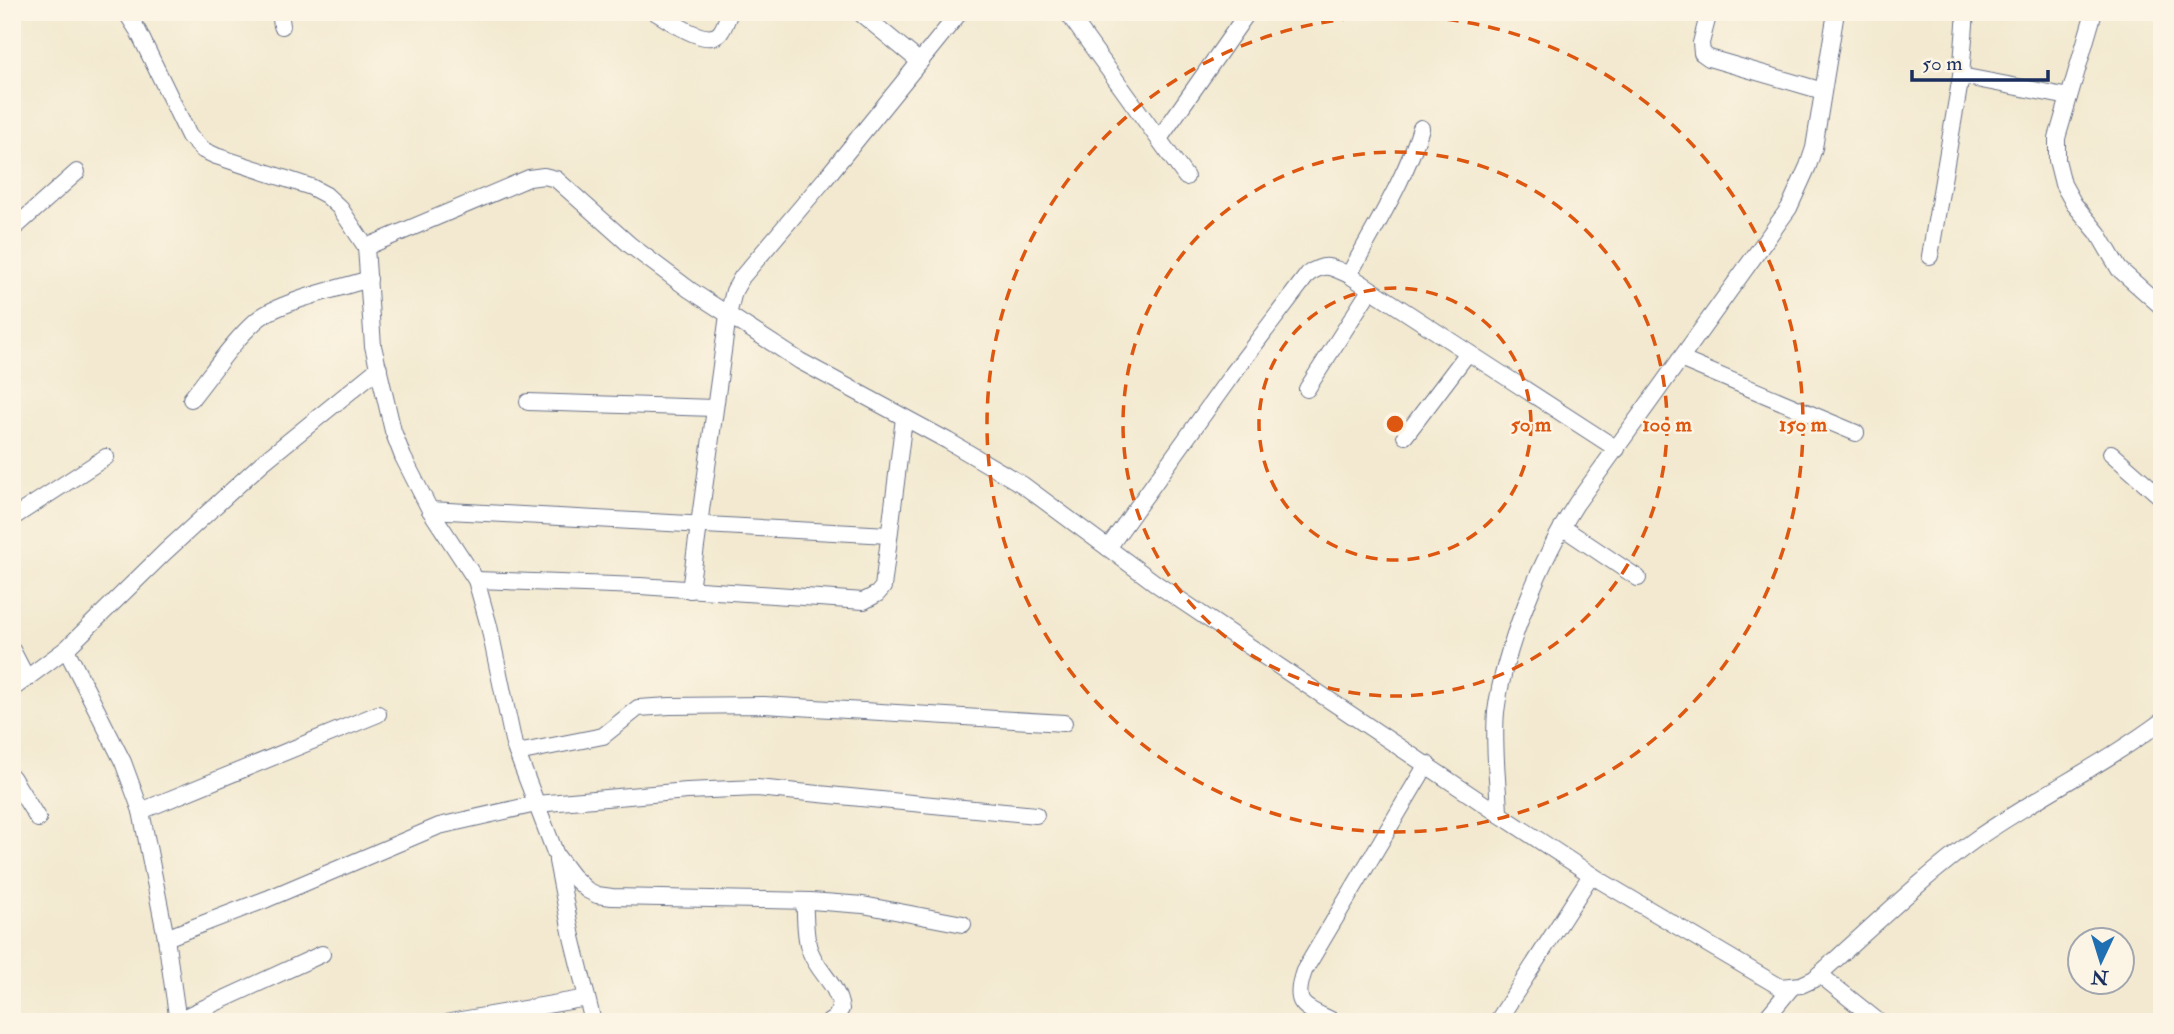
<svg xmlns="http://www.w3.org/2000/svg" width="2174" height="1034" font-family="'IM FELL Double Pica',serif">
<style>
.lines{fill:none;stroke-linecap:round;stroke-linejoin:round}
.minor-casing{stroke:#677086;stroke-width:18}
.minor{stroke:#fff;stroke-width:16}
.ring{fill:none;stroke:#de5710;stroke-width:3.5;stroke-dasharray:12 9}
.centre{fill:#de5710;stroke:#fcf5e5;stroke-width:3.5}
.ring-label{font-size:21px;text-anchor:middle;font-weight:bold;fill:#de5710;stroke:#fcf5e5;stroke-width:5;stroke-linejoin:round;paint-order:stroke}
</style>
<rect width="100%" height="100%" fill="#fcf5e5"/>
<filter id="ink" filterUnits="userSpaceOnUse"><feTurbulence type="fractalNoise" baseFrequency=".0143" numOctaves="2"/><feDisplacementMap in="SourceGraphic" scale="14" xChannelSelector="R" yChannelSelector="G"/><feConvolveMatrix kernelMatrix="1 2 1 2 8 2 1 2 1" color-interpolation-filters="sRGB"/></filter>
<filter id="wash" filterUnits="userSpaceOnUse"><feTurbulence type="fractalNoise" baseFrequency=".00686" numOctaves="4" result="noise"/><feDisplacementMap in="SourceGraphic" scale="28" xChannelSelector="R" yChannelSelector="G"/><feGaussianBlur stdDeviation="1.57" result="paint"/><feColorMatrix in="noise" values="0 0 0 0 0 0 0 0 0 0 0 0 0 0 0 0 0 1.4 0 .05"/><feComposite in="paint" operator="in"/></filter>
<g filter="url(#wash)">
<rect width="100%" height="100%" fill="#f3e9d0"/>
</g>
<g filter="url(#ink)">
<g class="lines">
<defs>
<g id="minor">
<polyline points="126,12 138,31 189,136 203,150 216,156 311,187 326,195 340,208 366,247 373,346 393,431 403,457 430,510 476,580 489,626 514,745 556,855 572,876 587,890 597,895 612,897 811,901 863,905 963,924"/>
<polyline points="280,12 282,26"/>
<path d="M655,12C669,20 707,48 720,33C725,27 727,18 730,12"/>
<polyline points="859,12 920,62"/>
<polyline points="1067,12 1186,177"/>
<polyline points="1709,12 1701,43 1702,53 1709,58 1823,91"/>
<polyline points="2094,12 2057,138 2057,160 2063,184 2074,204 2098,233 2119,269 2162,307"/>
<polyline points="1961,76 2069,97"/>
<polyline points="1159,139 1248,12"/>
<polyline points="12,230 77,172"/>
<path d="M366,247L529,178L544,176L556,179L630,245L690,290L800,361L948,441L1023,485L1158,585L1499,814L1601,881L1780,987L1801,985L1814,979C1866,933 1920,879 1976,839C2036,797 2103,765 2162,721"/>
<polyline points="1930,256 1961,76 1966,12"/>
<path d="M1349,275C1374,228 1405,180 1421,128"/>
<polyline points="1680,359 1856,433"/>
<polyline points="1307,389 1370,290"/>
<path d="M191,399C212,373 232,342 257,320C277,302 341,288 369,279"/>
<polyline points="528,402 714,408"/>
<polyline points="1405,436 1467,354"/>
<polyline points="2111,453 2162,498"/>
<polyline points="430,510 889,535"/>
<polyline points="12,518 106,457"/>
<polyline points="1562,527 1638,578"/>
<path d="M1108,548L1231,376L1308,274C1326,262 1331,267 1349,275L1617,449"/>
<polyline points="476,580 640,586 864,601 877,594 883,587 904,418"/>
<polyline points="690,590 728,315 734,291 742,277 825,179 960,12"/>
<polyline points="66,649 123,762 141,811 166,938 178,1022"/>
<polyline points="12,650 27,679"/>
<polyline points="12,689 66,649 165,552 262,463 379,368"/>
<polyline points="517,753 603,736 638,708 670,706 764,705 1064,723"/>
<polyline points="12,777 38,819"/>
<polyline points="141,811 378,714"/>
<path d="M1499,814C1498,781 1493,745 1496,712C1504,648 1541,559 1576,504L1789,208L1808,166L1814,148L1836,12"/>
<polyline points="557,861 572,937 593,1022"/>
<path d="M804,901C806,916 804,937 810,951C819,974 837,983 841,1009L834,1019L829,1022"/>
<polyline points="166,938 267,899 439,826 536,804 687,791 757,788 1036,815"/>
<polyline points="1819,974 1879,1022"/>
<polyline points="178,1020 322,954"/>
<polyline points="450,1022 587,998"/>
<path d="M1335,1022C1306,1007 1291,1008 1304,971L1427,764"/>
<polyline points="1497,1022 1591,875"/>
<polyline points="1763,1022 1791,988"/>
</g>
</defs>
<use href="#minor" class="minor-casing"/>
<use href="#minor" class="minor"/>
</g>
</g>
<g class="ring">
<circle cx="1395" cy="424" r="136"/>
<circle cx="1395" cy="424" r="272"/>
<circle cx="1395" cy="424" r="408"/>
</g>
<circle cx="1395" cy="424" r="10" class="centre"/>
<g class="ring-label">
<text x="1531" y="431">50 m</text>
<text x="1667" y="431">100 m</text>
<text x="1803" y="431">150 m</text>
</g>
<rect width="2174" height="1034" fill="none" stroke="#fcf5e5" stroke-width="42"/>
<g transform="translate(2101 961) rotate(184)"><circle r="33" fill="#fcf5e5" stroke="#a2a6af" stroke-width="2"/>
<path d="M0-5L12 26L0 18L-12 26Z" fill="#1f6fb2"/>
<text y="-10" font-size="19" font-weight="bold" text-anchor="middle" fill="#1b2f5e">N</text>
</g>
<path d="M1912 70v10h136v-10" fill="none" stroke="#1b2f5e" stroke-width="3.5"/>
<text x="1922" y="70" font-size="21" fill="#1b2f5e" stroke="#fcf5e5" stroke-width="5" paint-order="stroke">50 m</text>
</svg>
